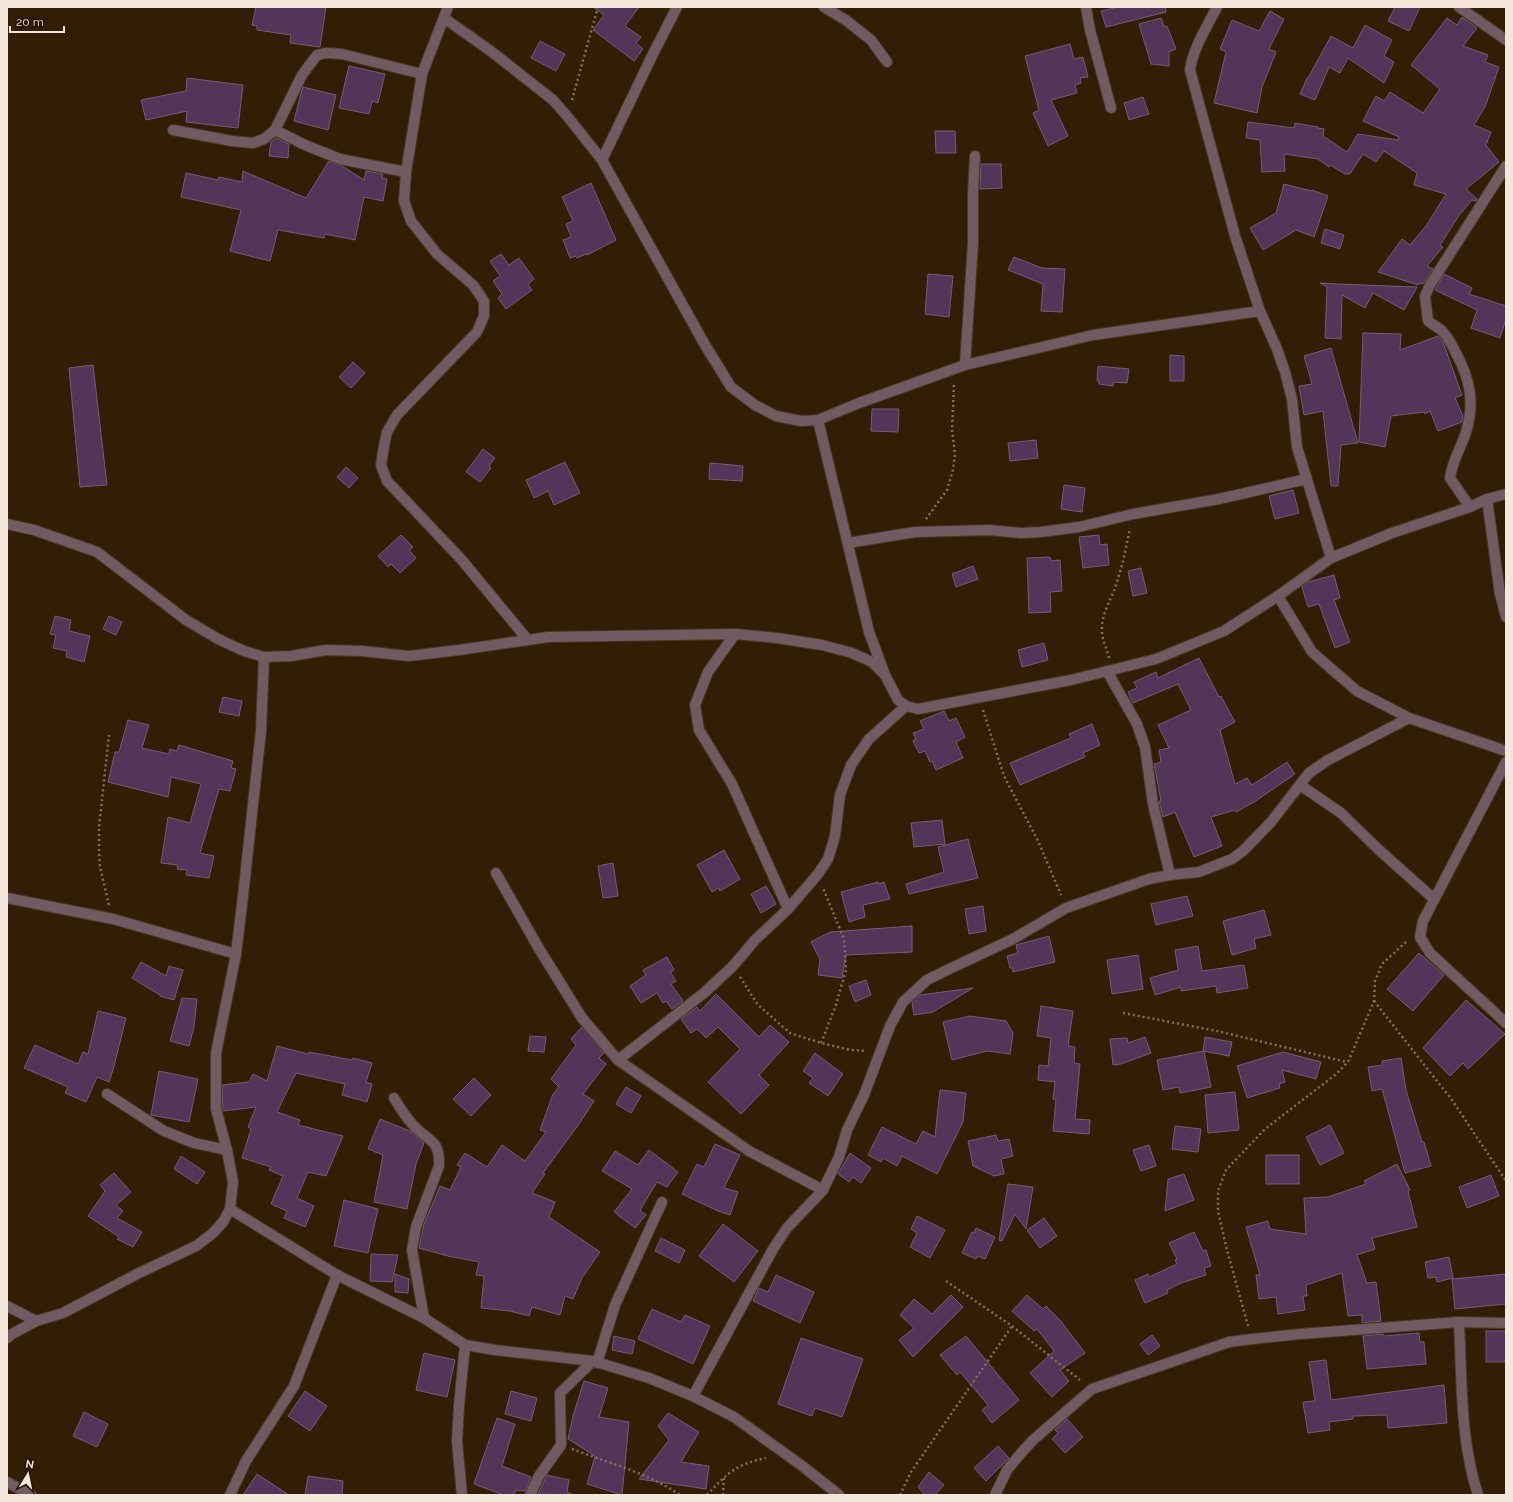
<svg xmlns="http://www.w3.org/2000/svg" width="1513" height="1502" font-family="Raleway,sans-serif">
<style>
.building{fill:#523558;stroke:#725d77}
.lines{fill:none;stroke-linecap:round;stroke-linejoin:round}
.minor-casing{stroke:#4d3923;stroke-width:12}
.path{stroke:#83715d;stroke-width:2.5;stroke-dasharray:2 3;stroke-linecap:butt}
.minor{stroke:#715b63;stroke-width:10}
</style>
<rect width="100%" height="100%" fill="#321d05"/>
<g class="building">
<polygon points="256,7 326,7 320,47 290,43 291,35 257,30 257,26 252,25"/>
<polygon points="593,7 639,7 625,26 641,37 636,43 643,49 634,61 593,30 604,15"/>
<polygon points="1118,7 1165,7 1166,12 1106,27 1101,11"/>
<polygon points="1395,7 1420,7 1409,31 1388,21"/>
<polygon points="1270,11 1284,19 1269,49 1276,52 1262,87 1257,113 1214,103 1226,52 1220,49 1232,20 1259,31"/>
<polygon points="1462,17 1477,28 1463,46 1488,55 1485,62 1499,67 1485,107 1474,125 1491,132 1486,145 1499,162 1466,189 1477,199 1476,201 1472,200 1460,214 1440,245 1443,247 1427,266 1433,269 1423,284 1419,283 1418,285 1378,272 1402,239 1410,245 1426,226 1446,194 1414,185 1417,173 1384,151 1376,162 1363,154 1350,174 1345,174 1330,165 1329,167 1318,159 1284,154 1285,171 1262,172 1260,140 1246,138 1248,122 1294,128 1295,123 1318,127 1318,128 1324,129 1323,136 1347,152 1358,134 1398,140 1399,137 1363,121 1376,96 1384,101 1390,92 1423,113 1440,89 1411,65 1447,18 1457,25"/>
<polygon points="1161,18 1164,27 1167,26 1176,49 1169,52 1169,66 1151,64 1139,24"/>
<polygon points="1365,25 1392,40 1384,56 1394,62 1384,83 1348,58 1340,73 1329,67 1315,100 1300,94 1307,78 1308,78 1331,36 1353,48"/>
<polygon points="540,41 565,54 556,71 531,58"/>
<polygon points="1070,44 1074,59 1083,57 1088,77 1080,78 1081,83 1075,85 1077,93 1051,100 1068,136 1048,146 1033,113 1039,110 1025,56"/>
<polygon points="349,66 385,74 378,103 372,101 369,114 339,108"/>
<polygon points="187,78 243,85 238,128 186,122 187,111 146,120 141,100 186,91"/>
<polygon points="303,87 336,95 328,130 294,121 301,93"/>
<polygon points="1143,97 1149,114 1129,120 1124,103"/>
<polygon points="935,131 955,131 956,153 936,153"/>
<polygon points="276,138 289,144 288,158 269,156 271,142"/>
<polygon points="329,161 342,166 364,180 366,171 383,174 382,178 387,179 383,201 364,197 355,240 325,234 324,238 278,230 270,261 230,251 241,210 181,197 186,173 218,180 219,177 242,182 243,171 306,198"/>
<polygon points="981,164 1001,164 1002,188 980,189"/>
<polygon points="591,183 616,240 587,255 586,254 577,258 576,256 570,258 563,240 571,237 566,224 573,221 562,197"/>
<polygon points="1284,184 1311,191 1312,190 1328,196 1314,237 1296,230 1263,250 1250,228 1276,213"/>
<polygon points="1325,229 1344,235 1340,249 1321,243"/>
<polygon points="501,254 509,265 519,258 534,279 528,284 532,290 506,309 498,298 502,294 493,281 500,276 490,261"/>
<polygon points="1014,257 1042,268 1065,269 1062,312 1041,311 1043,284 1008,270"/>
<polygon points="928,274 953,276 949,317 925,314"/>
<polygon points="1444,274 1472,288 1469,294 1506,306 1506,319 1500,338 1471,328 1477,310 1435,290"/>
<polygon points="1320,283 1337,284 1417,287 1404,310 1373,293 1365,308 1342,295 1341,339 1325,338 1327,287"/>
<polygon points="1363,333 1401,334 1400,350 1438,336 1443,342 1462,395 1455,398 1463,416 1462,422 1438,431 1430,411 1425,414 1424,412 1391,416 1385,447 1359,442"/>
<polygon points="1331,348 1358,443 1341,445 1338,486 1331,486 1323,411 1304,415 1299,386 1312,384 1304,356"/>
<polygon points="1170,355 1184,356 1184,381 1170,381"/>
<polygon points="353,362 365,373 351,388 339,377"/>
<polygon points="93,365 107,485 80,487 69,368"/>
<polygon points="1098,366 1129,369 1127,383 1113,382 1113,386 1099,384 1099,381 1097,381"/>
<polygon points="872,409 899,409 898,432 871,431"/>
<polygon points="1036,440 1038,458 1010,461 1008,443"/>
<polygon points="483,449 495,458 489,466 491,468 480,482 466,472"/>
<polygon points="565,462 580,493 554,505 548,491 534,498 526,480"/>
<polygon points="710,463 743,466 742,481 709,479"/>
<polygon points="346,467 358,478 349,488 337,477"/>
<polygon points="1064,485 1085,488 1082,512 1061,509"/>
<polygon points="1293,490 1299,513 1275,519 1269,496"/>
<polygon points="401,535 413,547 409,550 416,558 400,573 391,564 388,567 378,556"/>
<polygon points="1099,535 1100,545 1107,544 1109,565 1083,568 1079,537"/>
<polygon points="1050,557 1051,561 1060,560 1062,591 1050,592 1051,612 1029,613 1027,558"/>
<polygon points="973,566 978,579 956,587 952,574"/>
<polygon points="1141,568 1147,593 1133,596 1128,571"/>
<polygon points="1334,575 1340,598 1334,600 1350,642 1335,648 1319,604 1308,607 1302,587 1308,582"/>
<polygon points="55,616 71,620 69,631 90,636 84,662 66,657 67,651 53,648 56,635 50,634"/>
<polygon points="109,616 122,622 116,635 103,629"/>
<polygon points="1044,643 1048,660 1022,667 1018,650"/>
<polygon points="1199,658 1219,697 1221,696 1235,722 1220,730 1235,784 1247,778 1252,785 1287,762 1295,774 1254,802 1236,812 1235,810 1211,817 1222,846 1194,857 1175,812 1163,817 1159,801 1161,801 1154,764 1161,762 1159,750 1169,748 1158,725 1191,710 1178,684 1133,703 1128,692 1137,688 1134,682 1156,672 1158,678"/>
<polygon points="223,697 242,701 239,716 219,712"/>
<polygon points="944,711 949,721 956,718 965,737 956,742 963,758 936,770 932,761 930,762 925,751 919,753 913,741 916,739 913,733 924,729 920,721"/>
<polygon points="128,720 149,725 142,748 169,754 170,749 177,751 179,745 233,761 231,768 236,769 230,791 219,789 200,853 214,856 209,878 186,875 187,870 177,869 178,865 161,863 168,817 190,823 201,784 171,777 168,797 108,782 115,752 119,752"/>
<polygon points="1092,724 1100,745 1083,753 1085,757 1020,785 1010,763 1071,738 1069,734"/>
<polygon points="942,820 945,844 914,847 911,823"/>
<polygon points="968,839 978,878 909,894 906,884 944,872 938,847"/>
<polygon points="724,850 740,879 720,891 719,888 712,892 697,865"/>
<polygon points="613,863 618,896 603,898 598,866"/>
<polygon points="878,882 879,884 884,882 890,899 863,905 865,917 849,922 841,892"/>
<polygon points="766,886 776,904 761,913 751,894"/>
<polygon points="1187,896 1193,916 1156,925 1151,904"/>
<polygon points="983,906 986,931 969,934 965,909"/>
<polygon points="1264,910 1271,935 1254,939 1256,948 1232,955 1223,921"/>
<polygon points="912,926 912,952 846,955 842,978 818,975 820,959 811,942 830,932"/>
<polygon points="1049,936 1055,962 1013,972 1013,968 1010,968 1007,956 1018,953 1016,945"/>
<polygon points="1198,946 1202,971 1244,965 1248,988 1217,993 1216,986 1181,991 1181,987 1155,995 1150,978 1178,970 1175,950"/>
<polygon points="1419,953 1444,975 1413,1011 1387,989"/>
<polygon points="1138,955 1143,989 1112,994 1107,960"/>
<polygon points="667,957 674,970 670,972 676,981 671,984 683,1001 672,1009 666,1001 663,1003 657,993 641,1003 630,986 646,975 643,970"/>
<polygon points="141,962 166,976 169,966 183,970 174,1000 160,996 160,995 132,978"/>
<polygon points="866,980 871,995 855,1002 849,986"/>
<polygon points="973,988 933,1012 914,1015 912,1002 920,995"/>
<polygon points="716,994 759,1037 770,1025 789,1042 759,1075 769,1085 741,1114 708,1082 740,1049 718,1027 706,1038 697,1029 691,1033 681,1019 697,1007 700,1011"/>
<polygon points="182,998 197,999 194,1027 189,1046 170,1041"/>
<polygon points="1466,1000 1505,1034 1468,1069 1463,1063 1450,1076 1423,1048"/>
<polygon points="1041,1006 1073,1011 1068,1046 1075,1047 1074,1063 1080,1064 1075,1119 1090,1120 1089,1134 1053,1131 1056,1100 1053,1099 1055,1082 1038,1080 1039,1065 1048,1066 1051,1038 1037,1036"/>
<polygon points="98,1011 126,1018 113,1070 109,1082 97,1077 86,1102 65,1093 68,1087 24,1068 35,1045 78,1064 83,1052 88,1054"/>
<polygon points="970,1016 1006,1021 1013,1033 1010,1054 987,1051 952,1060 943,1022"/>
<polygon points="582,1027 604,1053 599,1058 606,1064 583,1094 594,1101 579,1124 543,1173 545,1174 532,1193 555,1202 549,1217 600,1252 582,1278 573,1299 565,1296 560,1315 532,1307 529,1316 510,1311 481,1308 484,1276 476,1275 479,1262 448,1256 419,1248 424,1224 440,1186 450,1190 461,1167 457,1165 465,1153 487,1167 502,1145 525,1161 546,1132 540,1130 553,1094 559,1087 551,1079 576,1045 571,1039"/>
<polygon points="530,1036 546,1037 544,1052 528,1051"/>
<polygon points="1145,1037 1151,1053 1121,1064 1113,1065 1110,1039 1127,1038 1128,1043"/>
<polygon points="1205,1037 1232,1042 1229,1056 1203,1051"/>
<polygon points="277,1046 308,1054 309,1052 352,1060 353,1058 372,1063 366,1082 372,1084 367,1102 342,1095 345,1084 296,1073 277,1112 300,1120 298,1125 343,1136 326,1176 308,1172 297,1198 314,1206 305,1227 284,1218 287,1211 271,1204 283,1176 269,1170 271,1167 242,1158 251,1129 248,1127 256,1107 223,1111 222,1085 249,1082 253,1074 267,1081"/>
<polygon points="1204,1051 1211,1087 1180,1093 1179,1087 1163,1090 1157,1060"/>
<polygon points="1283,1052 1321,1062 1316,1079 1282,1070 1285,1082 1279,1084 1280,1088 1247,1098 1237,1066"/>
<polygon points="815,1053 843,1074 828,1096 809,1083 813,1078 803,1071"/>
<polygon points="1401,1058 1406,1090 1422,1142 1424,1142 1431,1166 1405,1173 1382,1089 1372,1091 1368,1067 1382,1065 1382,1061"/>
<polygon points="159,1071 198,1079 189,1122 151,1115"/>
<polygon points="474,1078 491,1095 471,1116 453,1099"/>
<polygon points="626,1087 641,1096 631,1113 616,1104"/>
<polygon points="940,1090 966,1093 963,1122 937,1174 902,1156 897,1166 883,1158 881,1162 868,1155 882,1127 916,1144 923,1131 935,1137"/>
<polygon points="1235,1092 1239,1130 1208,1133 1205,1095"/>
<polygon points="380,1119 410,1131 424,1143 416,1164 407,1209 374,1202 383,1155 368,1149"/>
<polygon points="1330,1125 1344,1153 1320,1165 1306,1137"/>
<polygon points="1175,1126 1201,1129 1198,1152 1172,1149"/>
<polygon points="996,1135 998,1141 1009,1139 1013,1156 1001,1159 1004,1174 994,1176 973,1166 968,1141"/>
<polygon points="715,1144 740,1155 724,1188 738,1192 730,1215 718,1211 682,1194 697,1164 704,1167"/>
<polygon points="1149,1145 1156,1166 1141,1171 1133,1150"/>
<polygon points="649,1150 678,1172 667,1187 657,1182 640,1210 646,1215 635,1228 614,1212 632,1189 602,1171 615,1151 638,1165"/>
<polygon points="850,1153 871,1168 861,1183 853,1177 849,1182 838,1174"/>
<rect x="1266" y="1155" width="33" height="29"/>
<polygon points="181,1156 205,1172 197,1184 174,1169"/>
<polygon points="1397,1164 1410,1190 1408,1191 1417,1227 1372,1238 1375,1249 1357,1255 1367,1283 1376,1282 1381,1321 1362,1323 1362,1315 1348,1316 1342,1273 1306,1285 1307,1296 1303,1296 1305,1310 1278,1314 1276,1297 1259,1299 1256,1275 1260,1275 1246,1227 1268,1221 1270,1229 1306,1234 1304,1198 1328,1197 1366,1184 1364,1181"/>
<polygon points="114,1173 131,1192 116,1205 123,1211 117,1218 142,1232 133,1247 117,1239 119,1237 88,1216 105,1191 100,1185"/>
<polygon points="1184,1174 1194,1200 1165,1211 1168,1179"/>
<polygon points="1491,1175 1499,1196 1467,1208 1459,1187"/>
<polygon points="1008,1184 1033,1187 1026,1229 1015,1214 1002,1241 999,1240"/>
<polygon points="344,1200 378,1209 368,1253 334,1246"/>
<polygon points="917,1216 945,1230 930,1258 910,1247 917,1233 911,1229"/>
<polygon points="1044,1218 1057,1236 1040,1248 1027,1230"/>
<polygon points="723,1224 758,1251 734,1282 699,1256"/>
<polygon points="976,1228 995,1237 985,1259 978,1256 976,1259 962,1253 972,1232 974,1233"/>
<polygon points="1194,1232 1203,1251 1206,1250 1211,1266 1204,1268 1206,1275 1181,1283 1167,1290 1168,1293 1145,1303 1135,1280 1148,1274 1149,1277 1177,1264 1175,1260 1177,1259 1169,1243"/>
<polygon points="661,1238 685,1250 679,1263 655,1251"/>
<polygon points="371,1254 398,1255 392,1282 370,1281"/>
<polygon points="1449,1257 1453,1278 1437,1282 1436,1277 1428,1278 1425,1262"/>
<polygon points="395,1274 409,1279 408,1293 395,1292"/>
<polygon points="1506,1274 1506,1304 1455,1309 1452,1279"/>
<polygon points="776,1275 814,1292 800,1323 753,1301 759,1288 768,1292"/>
<polygon points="951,1295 963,1307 913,1357 899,1340 914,1328 900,1315 914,1299 932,1314"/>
<polygon points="1027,1295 1043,1309 1046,1306 1060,1320 1085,1353 1060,1370 1069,1381 1052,1397 1030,1373 1054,1351 1037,1329 1034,1331 1012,1311"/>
<polygon points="652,1309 681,1322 685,1315 710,1326 693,1364 638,1339"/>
<rect x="1486" y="1331" width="20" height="31"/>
<polygon points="1419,1333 1420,1342 1424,1342 1426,1364 1367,1369 1363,1336 1383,1334 1383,1336"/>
<polygon points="1152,1335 1160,1346 1148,1355 1140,1344"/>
<polygon points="614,1336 635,1341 632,1354 612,1350"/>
<polygon points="966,1336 1019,1400 992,1423 982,1410 988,1405 960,1372 957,1375 940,1355"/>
<polygon points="801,1338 863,1359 842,1417 815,1408 812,1416 778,1404"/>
<polygon points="424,1353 455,1360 447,1397 416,1390"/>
<polygon points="1326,1360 1331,1400 1444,1385 1447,1423 1388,1428 1387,1415 1353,1416 1353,1419 1329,1422 1330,1430 1308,1433 1303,1402 1315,1401 1309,1362"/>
<polygon points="584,1381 608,1388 599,1417 629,1422 622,1495 587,1484 595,1456 568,1439 573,1416"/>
<polygon points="305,1391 327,1406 310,1431 288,1416"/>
<polygon points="511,1391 537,1398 531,1421 505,1414"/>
<polygon points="84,1412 108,1424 97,1447 73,1436"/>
<polygon points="668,1413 699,1432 681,1462 709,1466 706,1489 639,1479 669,1440 658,1426"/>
<polygon points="497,1418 515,1424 502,1466 531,1477 525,1491 516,1490 514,1495 503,1495 474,1484"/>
<polygon points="1067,1419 1083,1437 1065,1453 1052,1439 1058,1433 1055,1430"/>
<polygon points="998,1446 1009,1458 986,1481 974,1468"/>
<polygon points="929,1472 944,1485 935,1495 925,1495 918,1487"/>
<polygon points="257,1474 289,1495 243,1495"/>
<polygon points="547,1475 569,1480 567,1492 572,1494 571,1495 538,1494"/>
<polygon points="308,1476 343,1481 342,1495 305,1495"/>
</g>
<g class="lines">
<defs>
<g id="minor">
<polyline points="448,7 422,74 406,172 404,201 411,221 437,254 473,285 484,301 484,316 477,332 397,415 387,432 384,446 381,465 387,481 461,559 527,639"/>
<polyline points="824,7 847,21 871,40 887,62"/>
<polyline points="1086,7 1090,30 1111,108"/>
<path d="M1217,7C1207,27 1193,48 1190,70L1235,236L1260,311L1277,349L1285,372L1292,399L1297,447L1331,558"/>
<polyline points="1459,7 1506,40"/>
<polyline points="444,18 492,52 553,100 567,116 602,160 705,345 731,387 755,405 776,416 801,421 818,420 859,403 965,365 1093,335 1260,311"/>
<polyline points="173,130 232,141 253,143 264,139 275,130 302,75 317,55 326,53 342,54 422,74"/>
<polyline points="275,130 305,145 340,159 406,172"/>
<polyline points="602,160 652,56 677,7"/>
<polyline points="965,365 973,243 973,193 975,156"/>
<polyline points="818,420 869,632 884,672"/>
<polyline points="1487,499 1500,594 1506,617"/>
<path d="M1470,507L1450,478C1452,461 1461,448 1466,432C1475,403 1470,379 1456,353C1452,345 1448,336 1441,330C1437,327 1432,324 1428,321L1425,296L1430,285L1506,166"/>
<polyline points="7,524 34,530 97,552 186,620 218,639 244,651 264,657 291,656 326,650 362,651 409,656 459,650 548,637 735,634 777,638 822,645 852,653 872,662 885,675 898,700 906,706 918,709 1071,680 1156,659 1224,631 1278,596 1331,558 1392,533 1470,507 1487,499 1506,494"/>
<polyline points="848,543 915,532 989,530 1021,533 1041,532 1079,527 1133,514 1219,499 1307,479"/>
<polyline points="1278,596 1312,652 1357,691 1409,718 1506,751"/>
<polyline points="735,634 708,672 695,705 699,730 732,784 788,909"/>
<polyline points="1107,671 1137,724 1145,747 1153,804 1170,875"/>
<polyline points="1506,762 1423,921 1420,937 1430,953 1506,1023"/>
<polyline points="1300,785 1341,813 1379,850 1434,899"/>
<polyline points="496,873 538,947 582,1018 618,1060 749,1151 823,1190"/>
<polyline points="7,898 113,919 236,954"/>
<polyline points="618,1060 704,993 733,966 755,940 788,909 818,874 828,859 835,836 840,795 851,765 869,739 906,706"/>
<polyline points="107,1094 164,1131 194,1143 227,1150"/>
<path d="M394,1098C400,1108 406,1118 414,1126C429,1142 440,1139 439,1166L416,1227L412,1250L424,1318"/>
<polyline points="230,1209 337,1275 424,1318 465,1345 495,1350 593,1361 649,1378 693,1396 734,1417 801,1465 839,1495"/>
<polyline points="7,1306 36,1321"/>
<path d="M1459,1322C1462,1380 1460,1440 1478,1495"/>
<polyline points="7,1338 12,1334 36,1321 63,1313 137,1274 196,1246 212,1234 223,1222 230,1209 233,1182 227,1150 216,1109 216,1053 236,954 243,896 261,731 264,657"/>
<polyline points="597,1363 615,1305 662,1202"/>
<polyline points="693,1396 773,1249 787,1228 823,1190 839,1157 847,1130 864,1095 890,1026 903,1002 927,980 945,971 1013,939 1066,908 1149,879 1170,875 1199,872 1232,859 1243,851 1271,822 1309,773 1328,760 1409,718"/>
<polyline points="7,1482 31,1495"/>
<polyline points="230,1495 246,1461 294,1386 337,1275"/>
<polyline points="462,1495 457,1441 459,1406 465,1345"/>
<polyline points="530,1495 539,1476 561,1445 560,1393 593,1361"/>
<polyline points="995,1495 1007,1470 1022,1452 1033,1440 1092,1389 1180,1359 1229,1342 1252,1339 1300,1334 1459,1322 1506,1323"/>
</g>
</defs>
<use href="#minor" class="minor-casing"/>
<g class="path">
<polyline points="572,100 598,7"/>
<polyline points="926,519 947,490 953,470 955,454 952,430 954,384"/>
<path d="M1109,658C1107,649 1102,640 1102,631C1101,615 1110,602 1115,588C1122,568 1126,548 1130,528"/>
<polyline points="983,710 1004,776 1038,841 1061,895"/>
<polyline points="109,905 100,867 99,852 99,827 109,735"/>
<polyline points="740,977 758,1005 790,1033 821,1043 851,1050 867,1051"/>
<polyline points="1374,1001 1452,1100 1506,1181"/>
<polyline points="1123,1013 1217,1031 1347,1062"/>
<polyline points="821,1043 836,1005 846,970 844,939 823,888"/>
<polyline points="946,1281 1012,1326 1080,1380"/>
<polyline points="1248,1326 1227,1250 1218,1211 1218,1191 1226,1170 1265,1129 1335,1075 1348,1062 1374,1001 1375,981 1382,964 1407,941"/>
<path d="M572,1449C609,1463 648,1473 680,1495"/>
<path d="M707,1495C727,1473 737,1464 766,1458"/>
<polyline points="723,1495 724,1476"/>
<polyline points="900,1495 911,1472 1012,1326"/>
</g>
<use href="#minor" class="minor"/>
</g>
<rect width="1513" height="1502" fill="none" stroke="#f4e6d8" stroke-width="16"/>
<g transform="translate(28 1474) rotate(10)" stroke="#271400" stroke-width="3" paint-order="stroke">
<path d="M0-3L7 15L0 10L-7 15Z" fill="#f4e6d8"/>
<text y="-6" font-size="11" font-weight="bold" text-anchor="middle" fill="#f4e6d8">N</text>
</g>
<path d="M10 26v6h54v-6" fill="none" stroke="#f4e6d8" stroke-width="2"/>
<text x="16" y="26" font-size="12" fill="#f4e6d8" stroke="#271400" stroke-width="3" paint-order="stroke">20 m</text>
</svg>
